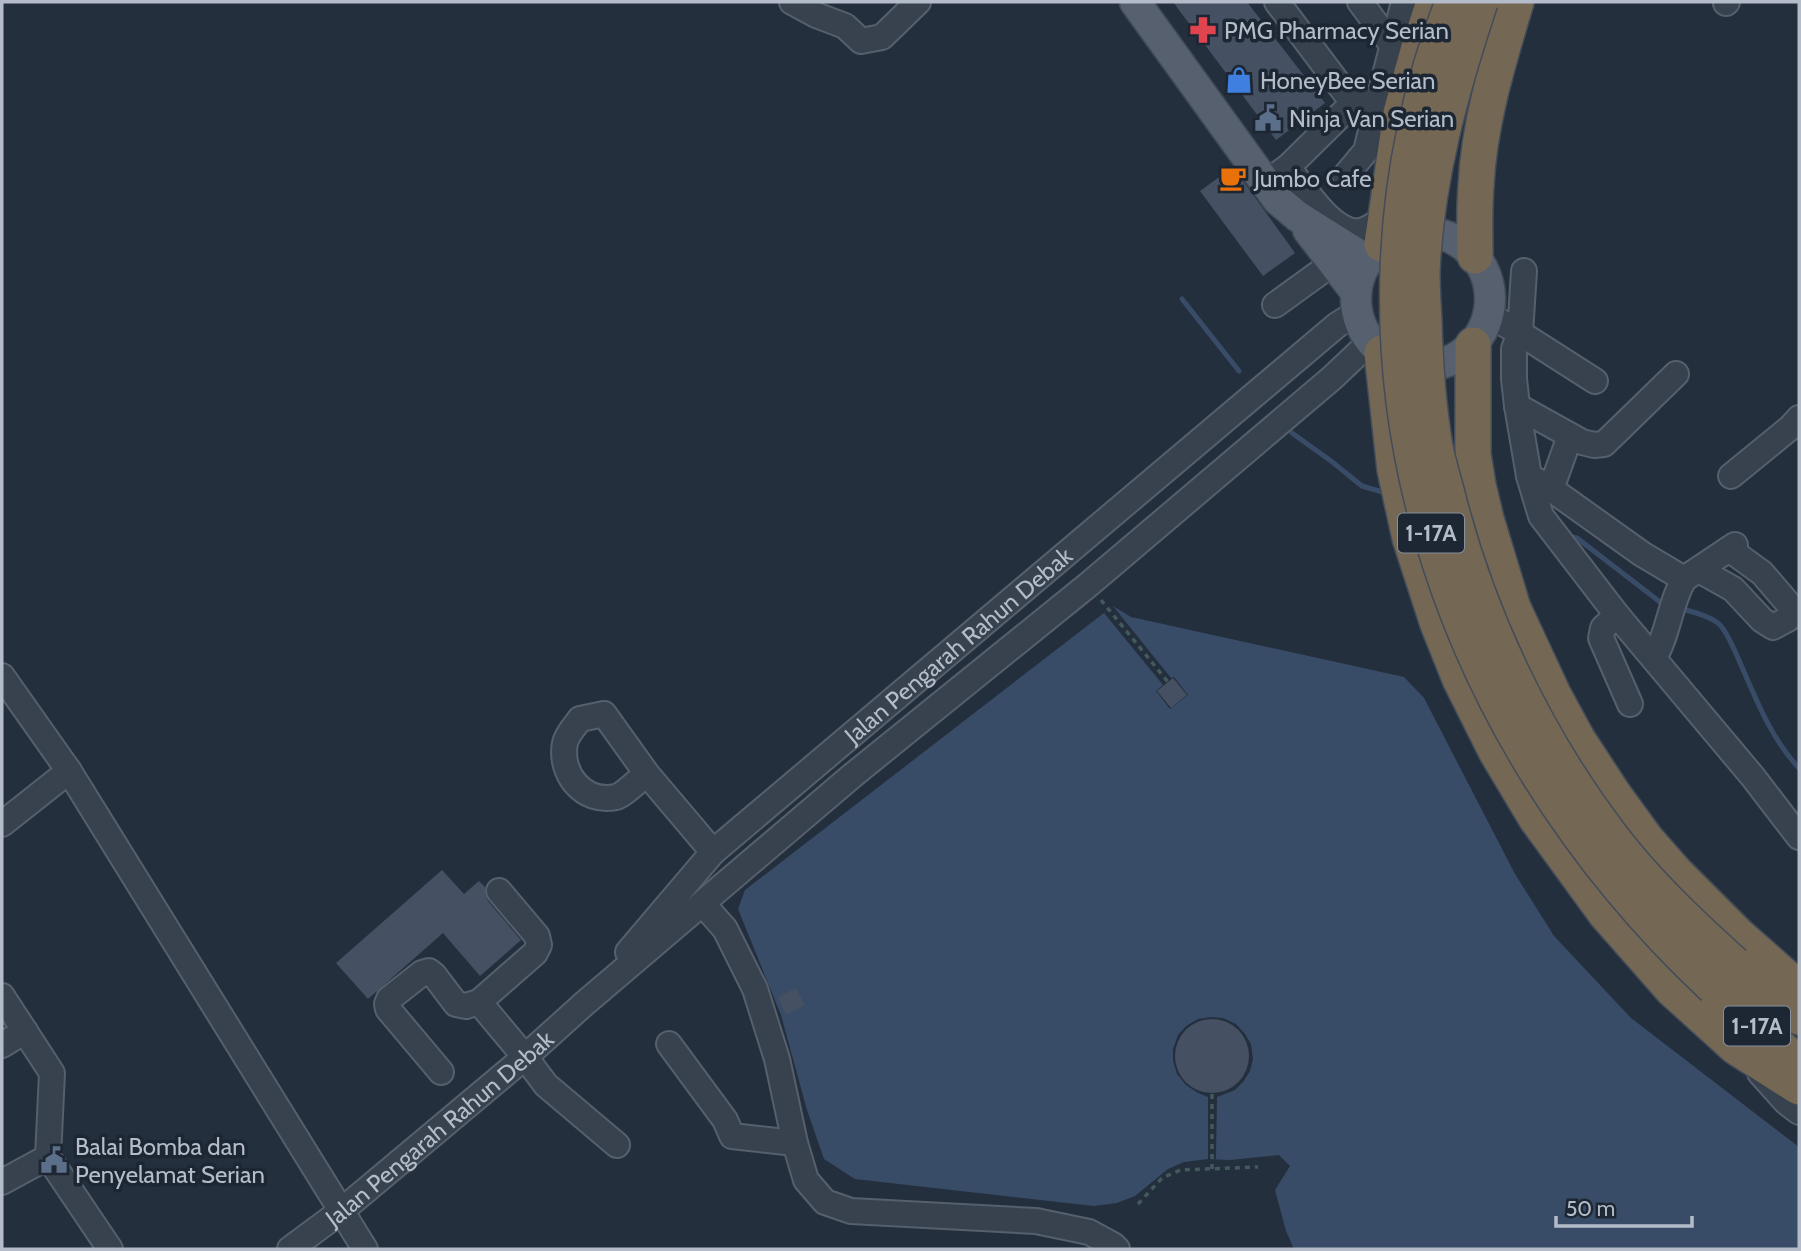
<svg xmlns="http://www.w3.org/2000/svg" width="1801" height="1251" font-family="Cabin,sans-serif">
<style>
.water{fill:#394c67}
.pier{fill:#242f3e}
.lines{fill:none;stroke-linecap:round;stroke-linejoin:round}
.stream{stroke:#394c67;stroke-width:5}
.building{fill:#455162}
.minor-casing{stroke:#565f6c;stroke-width:28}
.major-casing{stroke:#414a57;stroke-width:33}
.highway-casing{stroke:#434c59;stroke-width:38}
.path{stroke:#44595c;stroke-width:3.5;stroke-dasharray:5 5;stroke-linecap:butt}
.minor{stroke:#38414e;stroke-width:24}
.major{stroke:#56606e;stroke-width:30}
.highway{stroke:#746855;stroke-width:35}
.highway-bridge-casing{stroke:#434c59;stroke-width:38;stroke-linecap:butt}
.highway-bridge{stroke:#746855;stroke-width:35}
.labels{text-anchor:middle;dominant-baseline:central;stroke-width:7;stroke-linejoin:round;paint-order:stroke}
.shield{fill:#1d2633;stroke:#878f9c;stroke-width:2}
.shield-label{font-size:23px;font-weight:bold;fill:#b4bcc9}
.poi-label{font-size:24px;fill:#b4bcc9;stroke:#1d2633;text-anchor:start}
.street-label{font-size:24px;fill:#b4bcc9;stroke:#1d2633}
</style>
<rect width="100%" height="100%" fill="#242f3e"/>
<polygon class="water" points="1113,606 1131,617 1404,677 1424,698 1515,874 1554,936 1631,1018 1799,1147 1799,1249 1294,1249 1286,1231 1275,1190 1290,1166 1279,1155 1230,1160 1208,1159 1184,1162 1168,1169 1135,1196 1117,1203 1094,1206 855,1179 824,1159 807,1110 781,1015 738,909 745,890"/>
<g class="pier">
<polygon points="1113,606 1171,678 1174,677 1188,695 1170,709 1156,691 1163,685 1104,613"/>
<polygon points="1211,1017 1223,1018 1236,1024 1245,1034 1251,1044 1253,1059 1250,1071 1243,1082 1235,1090 1217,1097 1216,1159 1208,1159 1208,1097 1198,1093 1186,1085 1177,1074 1173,1061 1173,1049 1178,1035 1186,1026 1198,1019"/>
</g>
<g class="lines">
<g class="stream">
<polyline points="1182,299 1239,371"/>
<polyline points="1292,433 1331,461 1362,486 1386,493"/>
<polyline points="1568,536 1577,538 1660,602 1665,604"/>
<path d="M1677,608C1691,611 1707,615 1718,623C1727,630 1736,654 1741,665C1757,701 1772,740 1799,768"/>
</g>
</g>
<g class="building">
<polygon points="1173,2 1247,2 1325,103 1276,140"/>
<polygon points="1233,167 1295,253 1263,276 1200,191"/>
<polygon points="1173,678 1187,695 1171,708 1157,691"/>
<polygon points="442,870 464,894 479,881 485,887 485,894 488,901 521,940 480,976 443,933 368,999 336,963"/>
<polygon points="796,988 805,1005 786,1015 778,997"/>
<circle cx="1212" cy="1056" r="37"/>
</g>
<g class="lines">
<defs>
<g id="minor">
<polyline points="792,2 816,15 845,26 861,41 882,37 918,2"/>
<polyline points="1277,2 1353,103"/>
<polyline points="1360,2 1392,45"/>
<polyline points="1726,3 1727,2"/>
<path d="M1288,167C1303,186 1333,236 1361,231C1370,229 1378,222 1385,217"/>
<polyline points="1345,176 1366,151 1378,102"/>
<polyline points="1265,183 1288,167 1353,103 1378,102 1404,2"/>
<polyline points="1524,271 1520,333 1595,381"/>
<polyline points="1275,305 1333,263"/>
<polyline points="1489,315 1520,333 1514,349 1514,379 1517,406 1529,476 1541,516 1617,615 1753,777 1799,837"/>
<polyline points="1517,406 1582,442 1594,445 1604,444 1676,374"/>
<polyline points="1529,476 1551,489 1642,554 1684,579 1735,545"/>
<polyline points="1731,476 1791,427 1799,418"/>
<polyline points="1551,489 1570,436"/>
<polyline points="1699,570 1733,589 1762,620 1773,627 1788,619 1792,608 1762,573 1729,549"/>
<polyline points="1617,615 1603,628 1601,638 1630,704"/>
<path d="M1654,658C1669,633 1669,605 1684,579"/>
<polyline points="2,676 69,771 365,1249"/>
<path d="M647,774C639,779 624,795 616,797C583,804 559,773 565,743C567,734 575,726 580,719L604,714L647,774L713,852"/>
<polyline points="2,824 69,771"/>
<polyline points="703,904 725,929 755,989 777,1059 795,1143 806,1180 825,1202 851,1211 1036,1221 1089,1232 1113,1245 1117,1249"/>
<path id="s1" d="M628,952L713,852L1337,325L1356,313"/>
<polyline points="2,996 52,1073 48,1157 110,1249"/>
<polyline points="479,1002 525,1057 546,1085 617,1145"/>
<polyline points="669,1044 725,1120 732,1136 795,1143"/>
<polyline points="2,1045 25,1031"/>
<polyline points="441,1072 388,1009 387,1004 389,999 422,973 429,971 434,975 456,1004 466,1006 479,1002 535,953 539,945 537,936 499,891"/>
<polyline points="1760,1073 1786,1102 1799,1112"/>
<polyline points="2,1182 48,1157"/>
<path id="s2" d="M290,1249L340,1212L525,1057L585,1003L853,775L1088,585L1332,378L1370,342"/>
</g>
<g id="major">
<polyline points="1135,2 1278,200 1297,216 1367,260"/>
<polyline points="1308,230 1355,291"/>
<circle cx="1423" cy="299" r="67"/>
</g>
<g id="highway">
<polyline points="1382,244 1401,113 1418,51 1434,2"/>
<path d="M1475,256C1475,233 1474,209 1476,186C1479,123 1498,62 1516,2"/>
<polyline points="1473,345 1473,454 1478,485 1486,519 1513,608 1553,694 1578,740 1614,795 1646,839 1675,872 1739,936 1799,989"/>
<polyline points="1382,353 1395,470 1410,538 1438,624 1460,679 1496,751 1536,818 1606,914 1672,989 1736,1047 1799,1087"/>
<polyline points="1734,964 1799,1017"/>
<polyline points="1714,987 1799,1065"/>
</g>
</defs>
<use href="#minor" class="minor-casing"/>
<use href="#major" class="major-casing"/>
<use href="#highway" class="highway-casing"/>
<g class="path">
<polyline points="1101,600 1168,682"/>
<polyline points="1212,1169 1212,1094"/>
<polyline points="1138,1204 1162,1178 1180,1170 1258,1167"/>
</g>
<use href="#minor" class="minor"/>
<use href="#major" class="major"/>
<use href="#highway" class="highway"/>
<defs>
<g id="highway-bridge">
<path d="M1453,2C1316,356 1444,735 1714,987"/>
<path d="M1480,2C1451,90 1426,178 1422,272C1422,288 1423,304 1424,320C1425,362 1428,406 1435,447C1438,463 1443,479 1447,494C1477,614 1534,735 1609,834C1645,882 1690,924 1734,964"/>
</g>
</defs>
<use href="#highway-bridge" class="highway-bridge-casing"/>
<use href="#highway-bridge" class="highway-bridge"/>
</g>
<defs>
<symbol id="pharmacy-bare" viewBox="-9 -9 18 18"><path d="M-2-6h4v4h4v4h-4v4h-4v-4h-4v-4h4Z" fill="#e0444e" stroke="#1d2633" stroke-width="2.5" paint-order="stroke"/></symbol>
<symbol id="shop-bare" viewBox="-9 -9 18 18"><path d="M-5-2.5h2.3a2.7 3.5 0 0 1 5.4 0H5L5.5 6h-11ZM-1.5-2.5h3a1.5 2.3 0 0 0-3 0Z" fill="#3f7fe0" stroke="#1d2633" stroke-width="2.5" paint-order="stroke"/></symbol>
<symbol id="civic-bare" viewBox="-9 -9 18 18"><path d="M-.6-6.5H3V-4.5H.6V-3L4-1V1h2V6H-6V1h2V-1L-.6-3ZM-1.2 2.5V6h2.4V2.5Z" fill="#5c6f8a" stroke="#1d2633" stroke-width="2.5" paint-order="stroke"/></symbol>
<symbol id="cafe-bare" viewBox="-9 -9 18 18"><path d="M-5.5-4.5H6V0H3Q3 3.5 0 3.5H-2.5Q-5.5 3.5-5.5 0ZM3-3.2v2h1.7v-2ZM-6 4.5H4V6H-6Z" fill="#e8710a" stroke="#1d2633" stroke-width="2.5" paint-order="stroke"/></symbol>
</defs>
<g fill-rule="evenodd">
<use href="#pharmacy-bare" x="1184" y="11" width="38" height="38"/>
<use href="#shop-bare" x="1220" y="61" width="38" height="38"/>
<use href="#civic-bare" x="1249" y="99" width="38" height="38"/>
<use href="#cafe-bare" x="1214" y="159" width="38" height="38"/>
<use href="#civic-bare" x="35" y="1141" width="38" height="38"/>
</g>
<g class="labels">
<g class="shield">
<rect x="1398" y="513.5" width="66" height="39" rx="5"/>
<rect x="1724" y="1006.5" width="66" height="39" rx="5"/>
</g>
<g class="shield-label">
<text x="1431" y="533">1-17A</text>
<text x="1757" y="1026">1-17A</text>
</g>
<g class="poi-label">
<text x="1224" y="30">PMG Pharmacy Serian</text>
<text x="1260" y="80">HoneyBee Serian</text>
<text x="1289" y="118">Ninja Van Serian</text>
<text x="1254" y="178">Jumbo Cafe</text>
<text x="75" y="1146">Balai Bomba dan<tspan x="75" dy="28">Penyelamat Serian</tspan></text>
</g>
<g class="street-label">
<text stroke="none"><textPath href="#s1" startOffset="452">Jalan Pengarah Rahun Debak</textPath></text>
<text stroke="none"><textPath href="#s2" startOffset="192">Jalan Pengarah Rahun Debak</textPath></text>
</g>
</g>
<rect width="1801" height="1251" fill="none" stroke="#b4bcc9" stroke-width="7"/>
<path d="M1556 1216v10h136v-10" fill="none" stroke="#b4bcc9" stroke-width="3.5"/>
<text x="1566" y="1216" font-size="21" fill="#b4bcc9" stroke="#1d2633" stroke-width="5" paint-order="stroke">50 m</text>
</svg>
